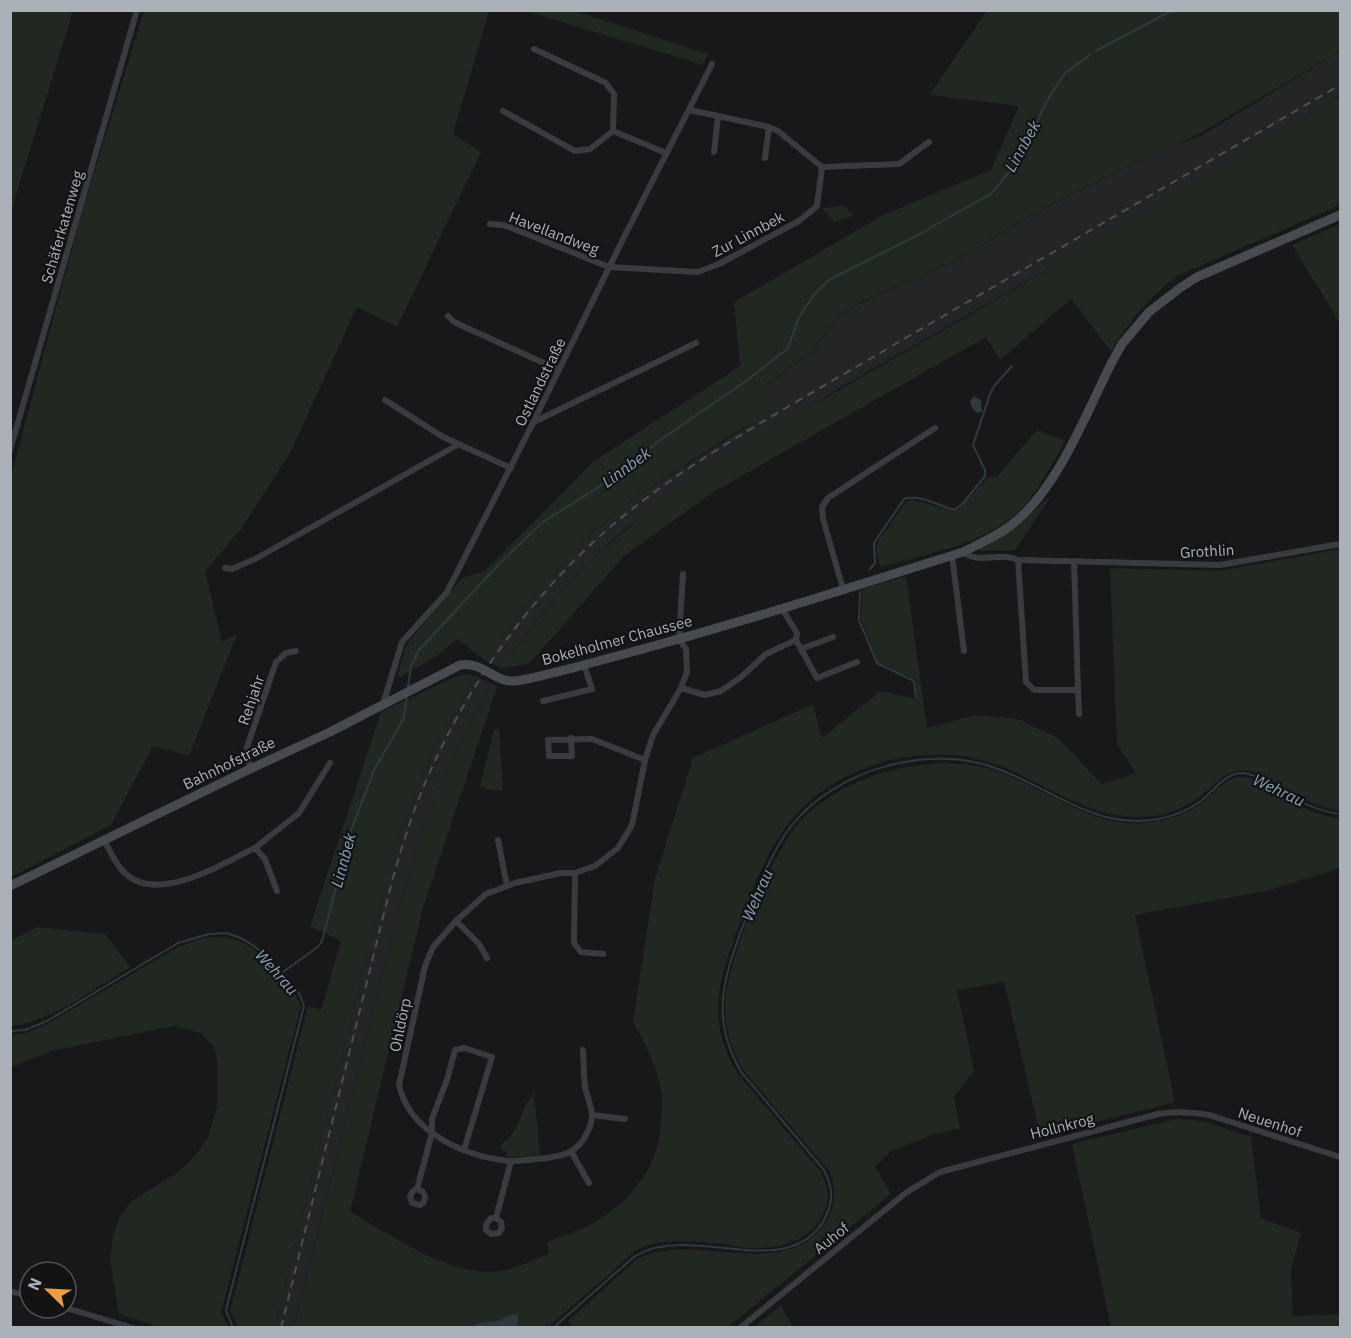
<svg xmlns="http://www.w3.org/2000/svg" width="1351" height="1338" font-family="'IBM Plex Sans',sans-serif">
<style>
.built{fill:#242527}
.green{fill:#202821}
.water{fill:#2e393e}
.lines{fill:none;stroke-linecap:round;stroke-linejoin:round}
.stream{stroke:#2e393e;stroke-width:2}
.minor{stroke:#393b3f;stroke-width:6}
.secondary{stroke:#474a4f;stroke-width:9}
.rail{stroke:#4c4f54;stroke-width:2;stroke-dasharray:8 6;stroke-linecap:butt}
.labels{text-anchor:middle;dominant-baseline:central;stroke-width:4.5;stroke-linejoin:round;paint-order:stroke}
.street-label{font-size:15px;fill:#abb1b9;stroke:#131315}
.water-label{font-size:16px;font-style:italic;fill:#84a2b3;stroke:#131315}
</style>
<rect width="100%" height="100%" fill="#18181a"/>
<g class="built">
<polygon points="1340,51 1340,96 1127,224 829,394 627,527 587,563 541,614 502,668 485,661 540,588 593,533 626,504 773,410 762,388 812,352 839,315 856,305 963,257 1022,220 1133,163 1167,147 1201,136"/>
<polygon points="476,676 492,684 457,749 433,802 414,856 383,970 294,1327 275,1328 367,955 396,849 415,794 438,741"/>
</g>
<g class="green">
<polygon points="11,10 73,11 11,211 10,11"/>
<polygon points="144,11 489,11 453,134 481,152 397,327 357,307 290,453 240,530 205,571 222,642 237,634 189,756 153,746 111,825 11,877 11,476 81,215"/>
<polygon points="526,11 575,11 708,54 703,65"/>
<polygon points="987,11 1340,11 1340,51 1199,134 1133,163 1072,194 1022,220 963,257 856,304 839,315 812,352 762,387 774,411 731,435 626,504 593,533 540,588 485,661 458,639 437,656 397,679 406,645 462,578 484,572 593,462 740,366 734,302 883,215 991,170 1019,106 929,95"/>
<path d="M1340,96V205L1179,275C1150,296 1129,321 1111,351L1071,299L1000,360L986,337L715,491L624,556L529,664L502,668L541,614L587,563L673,490L736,449L977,311Z"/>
<polygon points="841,206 847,208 854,216 834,222 822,208"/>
<polygon points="1340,224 1340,323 1292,245"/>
<path d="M1037,430L1065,441C1052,464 1040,488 1023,507C987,545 928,553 880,567L876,546L878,541L907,501L913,500L954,511L958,510L987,478L997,477Z"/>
<path d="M1051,496L1015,550L980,551L979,549C1008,535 1027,518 1051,496Z"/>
<path d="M1340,549V811C1327,809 1314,804 1302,799C1282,789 1260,767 1236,771C1224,773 1216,784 1207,791C1183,812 1155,820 1123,816C1079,811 1040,781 998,765C927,739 836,763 789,823C767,851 755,883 743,915C721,973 703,1017 738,1074L821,1172C829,1187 830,1199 823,1215C810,1242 775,1250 747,1248C740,1248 732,1245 725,1244C699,1242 668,1238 643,1247C632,1251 622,1263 614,1270C592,1289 570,1308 548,1327L294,1328L383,970L414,856L433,802L457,749L492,684L497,687L423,908L350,1212C394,1236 448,1277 500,1271C516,1269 533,1259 549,1254L547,1242C564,1235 583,1230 598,1220C636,1196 658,1167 661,1121C662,1109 663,1096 660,1085C655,1062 644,1041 633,1022L655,878L693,758L813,704L822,738L880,691L917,699L916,680L878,662L861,619L862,589L906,576L927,728L976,715L1018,719L1058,738L1102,784L1136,773L1117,744L1110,568L1219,571Z"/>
<polygon points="466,674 476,676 438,741 415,794 396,849 367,955 275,1327 238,1327 230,1311 308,1006 321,1010 341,941 310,926 381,712 455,677"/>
<polygon points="499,727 503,791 491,790 480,786 494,730"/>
<path d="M945,763C955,764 966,764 977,766C1006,771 1034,789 1061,801C1078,809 1097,819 1116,822C1147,826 1178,821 1203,802C1213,794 1226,777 1240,777C1261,777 1280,795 1297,804C1310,811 1326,817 1340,818V868L1266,891L1135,915L1175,1102L1115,1117L1041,1138L1004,982L957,990L974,1071L954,1097L960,1128L932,1135L890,1152L875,1166L891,1194L728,1327H572L568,1321L637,1259C694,1229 787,1286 827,1220C836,1204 836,1189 830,1172L744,1071C732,1050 725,1031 725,1006C725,965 769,861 794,829C800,821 809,812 817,806C855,777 898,765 945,763Z"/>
<path d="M37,927L105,934L130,967C95,988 51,1022 11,1026V940Z"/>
<path d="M208,937C220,937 230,937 241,942C265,954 291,981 301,1006L221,1312L229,1327H160L119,1314L110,1261L113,1235L120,1217L132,1201L180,1171L195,1156L208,1137L217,1108V1059L214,1047L201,1033L174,1026L51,1051L11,1067V1035L26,1033L49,1023L178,947Z"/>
<path d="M534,1093L540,1155L507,1157L506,1152L500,1150L502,1144C519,1132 521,1108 534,1093Z"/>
<polygon points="1176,1119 1202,1121 1251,1137 1261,1218 1301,1233 1291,1270 1293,1316 1340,1314 1340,1327 1111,1327 1072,1144"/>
<polygon points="781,1305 793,1327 754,1327"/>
</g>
<g class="water">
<polygon points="974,396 981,400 982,412 977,413 972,408 970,401"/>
<polygon points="514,1314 518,1316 518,1326 516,1327 470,1327 479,1323 497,1321"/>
</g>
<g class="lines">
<g class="stream">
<polyline points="1096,51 1167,13 1185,10"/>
<path d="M870,569L875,563L874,543L904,499C921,494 938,506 955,510L963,503L985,476V470L973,445L990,394L994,386L1012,366"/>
<polyline points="860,592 859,620 877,663 914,681 916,697"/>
<polyline points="408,687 411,666 419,650 500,563 543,522 602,485 663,438 749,379 788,348 799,317 813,296 829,280 918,235 992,193 1013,167 1032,134 1046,102 1065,73 1090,55"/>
<polyline points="283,972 318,947 322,941 351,830 375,768 403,720 407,696"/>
<polyline points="10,1031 25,1030 47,1021 178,943 209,934 227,933 243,939 264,953 298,991 304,1006 226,1310 233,1328"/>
<path d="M553,1328L635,1256C649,1248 664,1245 680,1245C725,1243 798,1271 825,1218C834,1200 833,1188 824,1170L742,1073C708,1018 725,973 746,918C759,886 771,852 792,825C838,768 931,743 998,769C1034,782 1074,810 1110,818C1141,825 1175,820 1201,801C1212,793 1225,773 1241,773C1261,774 1281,790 1298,800C1310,807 1326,812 1340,814"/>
</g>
<g class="minor">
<polyline points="534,49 606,83 614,94 613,131 666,153"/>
<polyline points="689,110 718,116"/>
<polyline points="503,111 575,151 590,149 613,131"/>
<polyline points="714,152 718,116 769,127"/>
<polyline points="765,158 769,127 778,131 822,167"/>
<polyline points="490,224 504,225 609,267 698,272 719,264 799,221 817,206 822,167 899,164 929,142"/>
<polyline points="448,316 454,322 559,370"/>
<polyline points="385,400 443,437 511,468"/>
<polyline points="534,422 696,343"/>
<polyline points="10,450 137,10"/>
<path d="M963,552C979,565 999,551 1018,560L1220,565L1340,544"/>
<polyline points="952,555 964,651"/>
<polyline points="1018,560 1026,682 1034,690 1078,690 1074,561"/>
<polyline points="225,568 232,569 257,558 459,444"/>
<polyline points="843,589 823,519 822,507 828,498 935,428"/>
<polyline points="782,609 797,633 796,640 817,678 857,662"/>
<polyline points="801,649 833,637"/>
<polyline points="681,688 705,695 721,691 741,677 766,654 796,640"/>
<polyline points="1078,690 1079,714"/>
<polyline points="543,701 592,689 584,665"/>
<polyline points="383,704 402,642 447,592 533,423 624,237 712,64"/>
<polyline points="571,738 572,756 549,756 548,740 592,739 645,760"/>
<polyline points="250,769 247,747 276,662 286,653 296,651"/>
<path d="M104,840C109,849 114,861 121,869C153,908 221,864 255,848L265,859L277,891"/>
<polyline points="498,840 507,886"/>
<polyline points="255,848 299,813 330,763"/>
<polyline points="575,873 574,943 581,952 603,954"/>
<polyline points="456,921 479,944 487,958"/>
<path d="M583,1050C584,1063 583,1079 586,1091C590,1107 596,1114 588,1131C578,1155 559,1157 536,1159C527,1160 517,1161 508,1161C464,1156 409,1132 399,1085L425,966L433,947L456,921L486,894L515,883L561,873H575L595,866L618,848L632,825L645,760L653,735L681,688L687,672L686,649L679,639L683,574"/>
<polyline points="592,1115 625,1119"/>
<polyline points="572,1153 589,1183"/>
<polyline points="417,1189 423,1192 425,1197 424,1202 420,1205 412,1203 410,1196 413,1191 417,1189 432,1133 432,1119 447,1080 455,1050 464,1048 492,1057 464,1150"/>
<polyline points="496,1218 491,1218 486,1225 486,1230 491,1234 499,1233 502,1228 501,1222 496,1218 511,1161"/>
<polyline points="10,1291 30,1297"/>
<polyline points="66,1308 133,1328"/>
<path d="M740,1328L907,1192L940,1172L1158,1114C1176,1111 1191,1112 1209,1115L1340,1157"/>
</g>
<path class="secondary" d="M10,886L250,769L330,732L460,665C483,661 494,683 515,681C534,679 554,672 573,668C601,660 629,653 657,645C760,617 861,584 963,552C981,543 1000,535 1015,522C1058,487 1086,414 1111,364L1122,344L1149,312L1180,288L1197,277L1340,215"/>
<path class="rail" d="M281,1328L390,889C397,863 405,837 414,811C455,701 526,598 615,523C668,478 729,442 789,406L1340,85"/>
</g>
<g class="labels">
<g class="street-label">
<text transform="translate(62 227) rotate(-74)">Schäferkatenweg</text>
<text transform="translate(554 233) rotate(21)">Havellandweg</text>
<text transform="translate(748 234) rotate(-28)">Zur Linnbek</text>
<text transform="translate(540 382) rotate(-64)">Ostlandstraße</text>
<text transform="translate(1207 551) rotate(-3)">Grothlin</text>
<text transform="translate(617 640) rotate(-15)">Bokelholmer Chaussee</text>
<text transform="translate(251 700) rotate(-71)">Rehjahr</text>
<text transform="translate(229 763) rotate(-26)">Bahnhofstraße</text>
<text transform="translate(400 1025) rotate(-78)">Ohldörp</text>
<text transform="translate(1270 1122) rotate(18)">Neuenhof</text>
<text transform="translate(1062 1126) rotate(-14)">Hollnkrog</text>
<text transform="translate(831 1238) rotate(-39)">Auhof</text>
</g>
<g class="water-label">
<text transform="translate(1022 146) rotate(-61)">Linnbek</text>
<text transform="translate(626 467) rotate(-36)">Linnbek</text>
<text transform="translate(1279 790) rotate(25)">Wehrau</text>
<text transform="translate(343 860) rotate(-75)">Linnbek</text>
<text transform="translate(757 895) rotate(-67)">Wehrau</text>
<text transform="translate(277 972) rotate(48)">Wehrau</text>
</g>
</g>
<rect width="1351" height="1338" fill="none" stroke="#abb1b9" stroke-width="24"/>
<g transform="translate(48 1290) rotate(294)"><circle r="28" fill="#131315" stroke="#505257" stroke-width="1.5"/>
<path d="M0-4.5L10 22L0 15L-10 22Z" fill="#ec9f3f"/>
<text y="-9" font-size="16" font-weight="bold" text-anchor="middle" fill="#abb1b9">N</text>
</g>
</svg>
